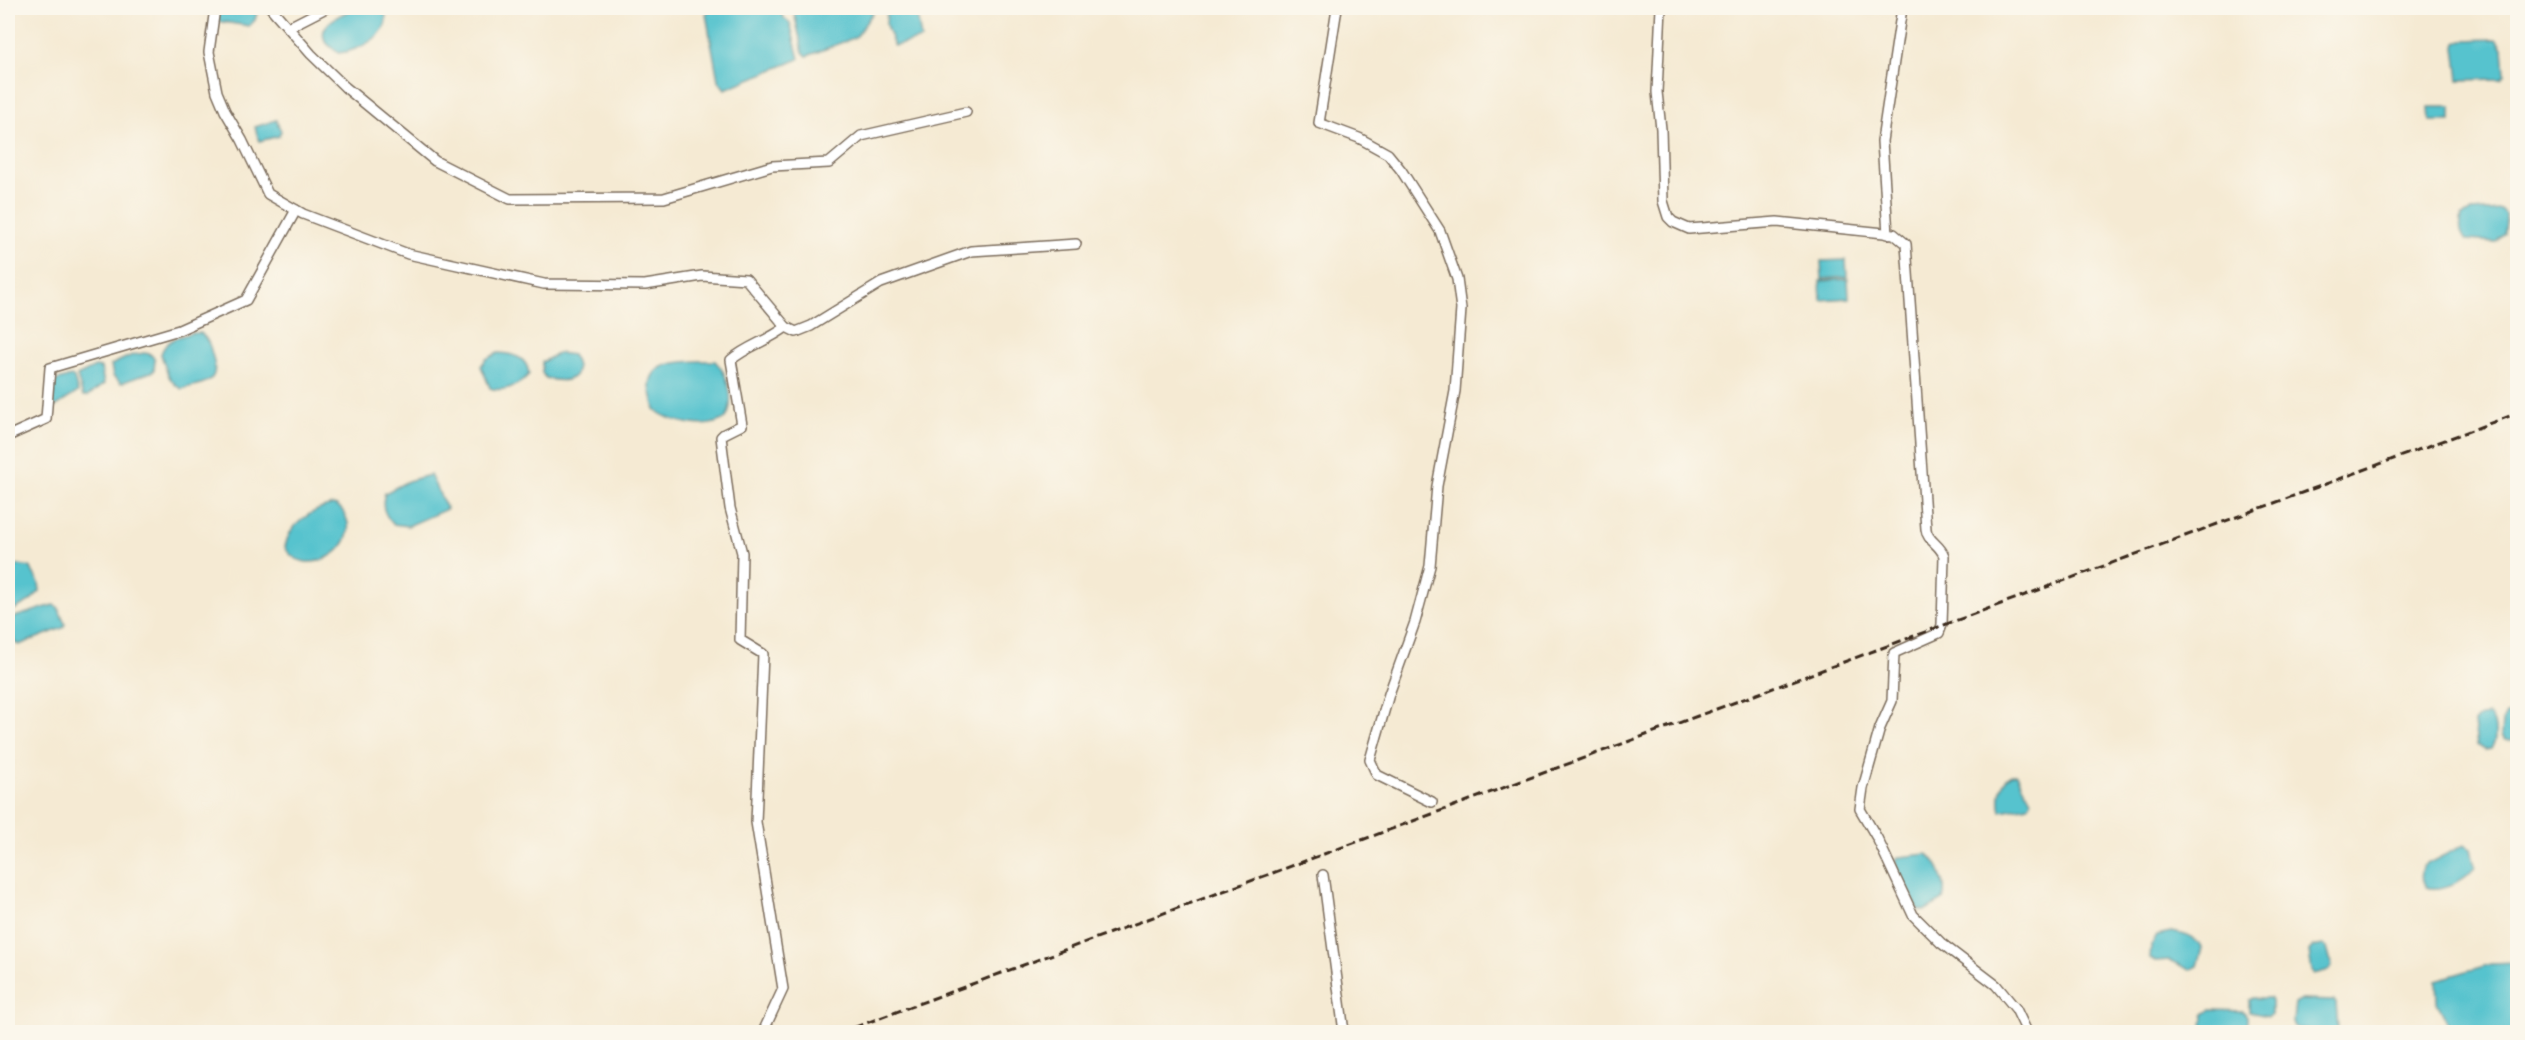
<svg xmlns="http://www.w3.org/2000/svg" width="2525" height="1040" font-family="'Old Standard TT',serif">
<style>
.water{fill:#56c3ce;stroke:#487676;stroke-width:1.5}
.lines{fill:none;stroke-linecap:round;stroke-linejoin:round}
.street-casing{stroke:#7c6d5d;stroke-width:12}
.street{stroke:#fff;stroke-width:9}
.rail{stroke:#3b2a1e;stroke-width:3;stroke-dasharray:9 4.5;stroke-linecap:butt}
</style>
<rect width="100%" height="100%" fill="#fbf7ec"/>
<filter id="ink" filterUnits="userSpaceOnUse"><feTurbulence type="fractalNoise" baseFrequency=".0167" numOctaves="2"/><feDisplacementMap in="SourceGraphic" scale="12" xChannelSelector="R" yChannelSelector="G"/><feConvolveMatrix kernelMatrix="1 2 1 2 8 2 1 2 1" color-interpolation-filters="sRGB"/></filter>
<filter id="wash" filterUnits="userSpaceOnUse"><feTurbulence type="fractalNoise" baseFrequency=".008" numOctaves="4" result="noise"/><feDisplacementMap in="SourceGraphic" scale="24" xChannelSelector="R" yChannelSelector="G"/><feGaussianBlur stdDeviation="1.35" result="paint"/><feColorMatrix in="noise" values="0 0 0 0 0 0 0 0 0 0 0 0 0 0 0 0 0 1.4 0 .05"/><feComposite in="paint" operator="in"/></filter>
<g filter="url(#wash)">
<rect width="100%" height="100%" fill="#f5ead3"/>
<g class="water">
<polygon points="218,8 257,8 258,9 255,20 249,26 217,21"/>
<path d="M359,8H382C399,31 358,52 338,53C333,48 326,45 324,38C319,22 347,11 359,8Z"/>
<polygon points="711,8 780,8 783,17 790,23 799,59 725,89 718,80 706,14"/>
<polygon points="793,8 876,8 856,37 807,56 803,52"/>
<polygon points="887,8 916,8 921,39 894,46 886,25"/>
<polygon points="2497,39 2503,48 2505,75 2501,79 2459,80 2455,47 2456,43 2462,40"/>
<polygon points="2429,107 2451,107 2451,121 2430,121"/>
<polygon points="276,120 281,131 279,136 259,141 255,127"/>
<path d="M2501,210L2506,215L2505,234L2497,242L2466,240C2459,232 2460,226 2462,216L2472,212Z"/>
<polygon points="1846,260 1847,277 1822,279 1821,261"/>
<polygon points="1848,279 1849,298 1821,300 1820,281"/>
<path d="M192,333H201C208,340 210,345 212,354C221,383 207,382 182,389C168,382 166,369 161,354C165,340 179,336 192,333Z"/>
<polygon points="144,353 150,354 155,359 154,371 121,383 113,376 111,365 132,355"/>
<path d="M498,353C514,354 527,357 529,374C521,385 503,393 490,388L481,366L486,359Z"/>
<path d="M559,353L572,355C587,379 566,384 546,378L542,373V362Z"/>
<path d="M699,361H715C728,374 736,401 726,418C707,431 672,423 655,410C654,403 651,394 650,387C650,361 681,362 699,361Z"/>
<polygon points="95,367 101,368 104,384 88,396 83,396 77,376"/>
<polygon points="71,376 74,378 78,392 55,407 52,402 52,382"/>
<path d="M430,475L447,509L408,526L393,524C384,514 381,506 385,493L408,481Z"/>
<path d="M333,505C340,506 343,510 346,517C361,551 302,581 285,547C289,524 311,510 333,505Z"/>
<polygon points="19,565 30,567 39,583 40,591 30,601 8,613 8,570"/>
<polygon points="53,605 58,607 65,624 63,628 19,645 15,643 8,619"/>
<polygon points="2506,714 2513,714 2517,721 2516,737 2512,741 2505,740 2501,736 2502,722"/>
<path d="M2488,715C2497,721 2497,739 2491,749L2485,750L2477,745L2474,723L2478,718Z"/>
<path d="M2012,774H2017L2031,800L2028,806L2001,811C1998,798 2000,781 2012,774Z"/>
<path d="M2464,845L2471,849L2475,866C2468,880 2441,892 2426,887C2422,880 2418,874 2423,866Z"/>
<path d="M1927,854C1940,861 1947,886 1943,900L1924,911L1919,910L1897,869L1895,860L1900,857Z"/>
<path d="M2171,932C2185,934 2195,937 2202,948L2197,966L2190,970L2169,960L2156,961L2150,958L2151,946L2157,935Z"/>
<polygon points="2323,945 2327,948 2332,967 2329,970 2314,974 2312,971 2309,952 2313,947"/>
<polygon points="2517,963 2517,1032 2452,1032 2437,1002 2436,980 2491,964"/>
<polygon points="2253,998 2269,998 2271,1001 2271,1014 2268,1016 2249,1012 2249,1000"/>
<polygon points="2302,1000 2334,1001 2336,1003 2338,1028 2337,1032 2317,1032 2295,1027 2293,1021 2295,1004"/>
<polygon points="2211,1010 2243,1011 2247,1016 2247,1032 2203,1032 2204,1014"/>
</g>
</g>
<g filter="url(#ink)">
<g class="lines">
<defs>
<g id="street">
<polyline points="215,8 209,52 217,92 225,111 242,140 268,194 303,214 408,254 544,284 645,285 702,276 746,279 786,327 796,332 811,326 881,283 971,251 1076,244"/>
<polyline points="271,8 311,54 345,87 435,161 510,199 664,198 772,166 829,163 861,136 966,112"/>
<polyline points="1337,8 1319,123 1359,138 1388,154 1401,170 1440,231 1457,279 1461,309 1455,391 1437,486 1430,566 1415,622 1389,694 1370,760 1377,775 1432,802"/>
<path d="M1661,8L1657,92L1661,129L1663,201L1668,217L1673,222L1689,229L1777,222L1894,234L1906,244L1926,529C1927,541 1940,544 1944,556L1942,625L1939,633L1894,653L1892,701L1880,728L1863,788L1860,809L1877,838L1913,915L1941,943L1996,985L2016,1009L2027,1032"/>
<polyline points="289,27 326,8"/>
<polyline points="1888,234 1882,141 1902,8"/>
<polyline points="8,436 46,419 50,368 179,330 246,300 296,210"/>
<polyline points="1323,875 1344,1032"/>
<path d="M763,1032L783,989L756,822L763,654L740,640L742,553L730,508L721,437L724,434L742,425L731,360C747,346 768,341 786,327"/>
</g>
</defs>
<use href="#street" class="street-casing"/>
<use href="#street" class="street"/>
<polyline class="rail" points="842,1032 2518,413"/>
</g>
</g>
<rect width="2525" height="1040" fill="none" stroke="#fbf7ec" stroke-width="30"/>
</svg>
